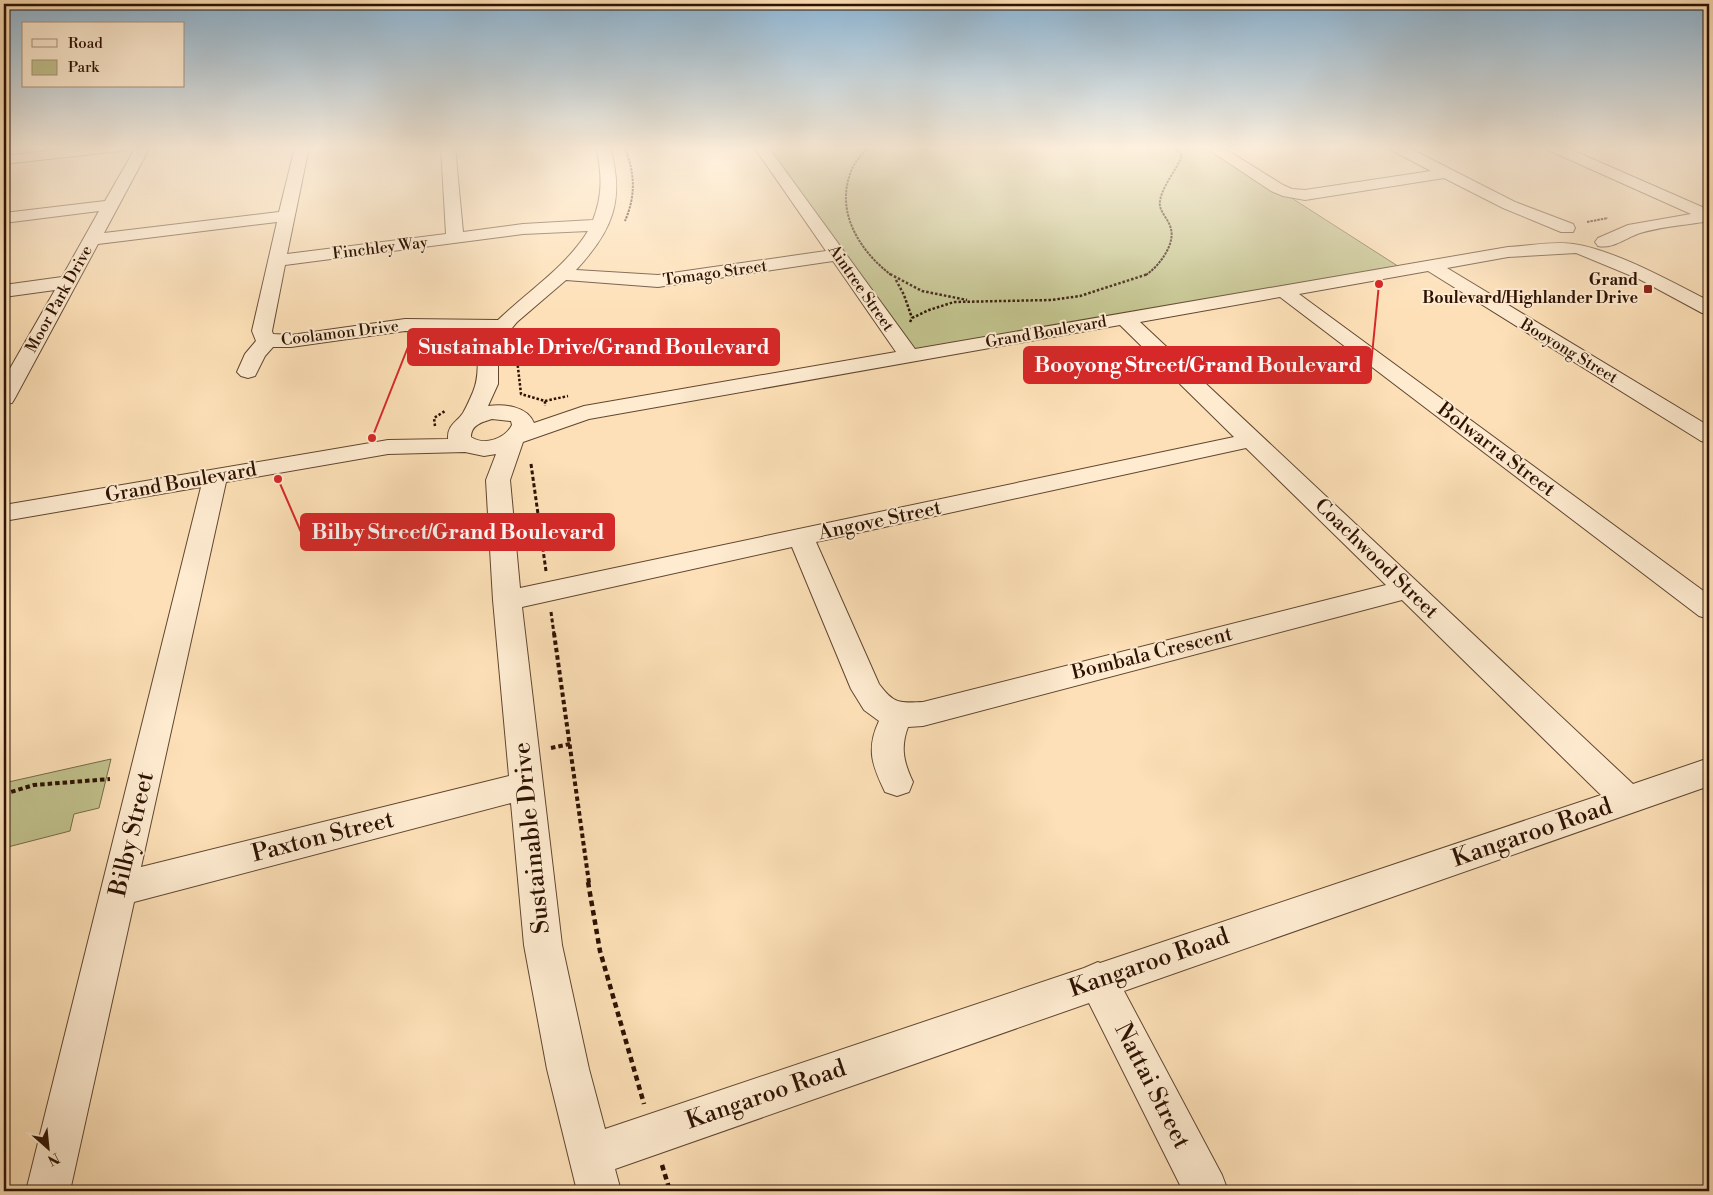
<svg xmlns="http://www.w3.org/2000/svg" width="1713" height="1195" font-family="'Libre Bodoni',serif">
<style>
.green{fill:#c1c28d;stroke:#776a48}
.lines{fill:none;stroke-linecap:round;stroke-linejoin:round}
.minor-casing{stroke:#614630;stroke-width:2}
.path-far4{stroke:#2d1203;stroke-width:2;stroke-dasharray:2.5 1;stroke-linecap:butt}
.path-far3{stroke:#2d1203;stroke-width:2.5;stroke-dasharray:2.5 2;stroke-linecap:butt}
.path-far2{stroke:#2d1203;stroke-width:3;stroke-dasharray:4 2.5;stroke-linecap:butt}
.path-far1{stroke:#2d1203;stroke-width:4;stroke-dasharray:4.5 3;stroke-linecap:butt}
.path{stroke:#2d1203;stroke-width:4.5;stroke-dasharray:5.5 4;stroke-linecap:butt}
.minor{fill:#feebd0;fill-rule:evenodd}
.poi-dot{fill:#8f2418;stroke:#feebd0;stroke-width:2}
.labels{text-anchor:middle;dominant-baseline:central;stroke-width:4;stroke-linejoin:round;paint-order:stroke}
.far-street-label{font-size:16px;fill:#2d1203;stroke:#feebd0}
.far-poi-label{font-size:16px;font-weight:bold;fill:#2d1203;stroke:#feebd0;text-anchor:end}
.street-label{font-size:20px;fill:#2d1203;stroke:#feebd0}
.near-street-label{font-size:24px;fill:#2d1203;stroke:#feebd0}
.leader{fill:none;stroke:#d62828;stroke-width:2}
.callout-dot{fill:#d62828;stroke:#feebd0;stroke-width:2}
.callout{fill:#d62828;stroke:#d62828;stroke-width:2}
.callout-label{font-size:21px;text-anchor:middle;font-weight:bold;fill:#fff}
</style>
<rect width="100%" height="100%" fill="#fde0b7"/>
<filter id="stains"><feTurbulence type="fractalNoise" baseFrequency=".004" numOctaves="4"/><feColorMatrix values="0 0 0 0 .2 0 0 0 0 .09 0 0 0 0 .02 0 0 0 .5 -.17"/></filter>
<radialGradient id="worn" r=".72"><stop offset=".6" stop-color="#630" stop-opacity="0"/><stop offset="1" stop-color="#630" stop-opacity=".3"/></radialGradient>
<g class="green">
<polygon points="761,147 1212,147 1404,270 909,356"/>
<polygon points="111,759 99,808 74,814 70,831 4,848 4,783"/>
</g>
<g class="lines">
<defs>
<g id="minor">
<polygon points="81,147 127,147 125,150 120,151 4,164 4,156"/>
<path d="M136,147H150L104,233L279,212L295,147H309L287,254L446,234L441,147H455L463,232L523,224L593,220C603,195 602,173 596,147H610C625,200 613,230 576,270L658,275L826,251L754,147H768L915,349L1508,247C1528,246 1554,241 1573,244C1615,250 1670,281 1709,301V315L1702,313L1639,279L1576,253L1508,257L1447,268L1709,426V443L1701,441L1428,271L1299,294L1709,595V619L1699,616L1280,297L1140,322L1633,784L1709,758V786L1124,991L1222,1175L1228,1191H1183L1089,1003L615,1169L621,1191H577L547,1069L524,945L511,803L134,902L70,1191H26L201,487L4,521V505L388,440L448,439C447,425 457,422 463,413C467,406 470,399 473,392C483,369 471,355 488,332L405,331L291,347H273L265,356L255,376L248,378L241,376L237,372L245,354L256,341L252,331L277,222L98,244L15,398L12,403L4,404V379L55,290L4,297V285L62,277L99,211L4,223V213L105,201ZM588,231C565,268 529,290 498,320L405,319L291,335L273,334L272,331L285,265L523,234ZM833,261L896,352L584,406L534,423C527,406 505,404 488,406L498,384V350L502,340L517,322L566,280L658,287ZM1120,325L1234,437L520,588L510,480L523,442L589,419ZM492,419L511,421L512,425C505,439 484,446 471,437C471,425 482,422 492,419ZM1246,448L1386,585L923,702C899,703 894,704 879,684L816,542ZM465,452L484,456L496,454L486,480L493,600L509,776L141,867L226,482L388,454ZM792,547L851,689L864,710L879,721C866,749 872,765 885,792L897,796L909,792L913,782C904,763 900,748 908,727L923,726L1402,600L1601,795L1100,963L1098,962L1084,968L605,1129L589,1069L562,945L522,607Z"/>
<polygon points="1205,147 1222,147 1283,185 1292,189 1305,190 1431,171 1391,150 1389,147 1407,147 1515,202 1573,224 1575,228 1573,232 1561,232 1503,208 1444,178 1305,200 1283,196 1271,191"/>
<path d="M1546,147H1565L1709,210V221C1688,225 1654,227 1635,235C1623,240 1611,249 1598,246L1595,242L1598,238L1628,225L1691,214L1548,150Z"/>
</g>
</defs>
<use href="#minor" class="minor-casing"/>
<g class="path-far4">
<path d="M868,147C863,154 855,161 852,169C834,211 859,250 891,275"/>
<path d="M625,148C635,174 636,195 625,221"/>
<polyline points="1587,222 1608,218"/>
<path d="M1146,275C1159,266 1175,245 1171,229C1169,219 1158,211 1160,201C1162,186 1177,170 1182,155L1174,147"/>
</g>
<g class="path-far3">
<polyline points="890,274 922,291 967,300"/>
<polyline points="896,280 904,295 912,318"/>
<polyline points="910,322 912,318 929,310 954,302 1051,300 1080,296 1148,274"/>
<polyline points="522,339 517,359 521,394 545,401 545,406"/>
<polyline points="545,401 568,396"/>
<polyline points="435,426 434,418 445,411"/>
</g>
<g class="path-far2">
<polyline points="531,464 546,571"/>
<polyline points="551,612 554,634"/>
</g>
<g class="path-far1">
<polyline points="554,633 589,883"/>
<polyline points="551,748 570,744"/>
<polyline points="4,794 34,785 110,779"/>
</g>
<g class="path">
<polyline points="588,882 600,951 644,1104"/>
<polyline points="662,1165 670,1191"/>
</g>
<use href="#minor" class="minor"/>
</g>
<linearGradient id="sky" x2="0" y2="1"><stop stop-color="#8db6d5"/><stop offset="0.47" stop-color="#fef1df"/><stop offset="1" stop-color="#fef1df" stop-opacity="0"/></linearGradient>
<rect width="1713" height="314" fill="url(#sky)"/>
<rect class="poi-dot" x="1643" y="284" width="10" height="10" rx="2.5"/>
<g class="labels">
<g class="far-street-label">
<text transform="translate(380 248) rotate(-7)">Finchley Way</text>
<text transform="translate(715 273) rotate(-8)">Tomago Street</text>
<text transform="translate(861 288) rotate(55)">Aintree Street</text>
<text transform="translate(59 299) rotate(-61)">Moor Park Drive</text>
<text transform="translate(1046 332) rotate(-10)">Grand Boulevard</text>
<text transform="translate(340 333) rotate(-7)">Coolamon Drive</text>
<text transform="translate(1569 351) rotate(31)">Booyong Street</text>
</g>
<g class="far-poi-label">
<text x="1638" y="280">Grand<tspan x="1638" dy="18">Boulevard/Highlander Drive</tspan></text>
</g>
<g class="street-label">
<text transform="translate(1496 450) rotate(37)">Bolwarra Street</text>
<text transform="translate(181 483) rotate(-10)">Grand Boulevard</text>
<text transform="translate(880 521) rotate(-12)">Angove Street</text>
<text transform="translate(1376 559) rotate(44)">Coachwood Street</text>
<text transform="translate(1152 654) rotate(-14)">Bombala Crescent</text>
</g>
<g class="near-street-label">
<text transform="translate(1532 833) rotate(-19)">Kangaroo Road</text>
<text transform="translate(132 834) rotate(-77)">Bilby Street</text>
<text transform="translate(323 837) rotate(-14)">Paxton Street</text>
<text transform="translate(532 838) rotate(-96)">Sustainable Drive</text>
<text transform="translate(1149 963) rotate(-19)">Kangaroo Road</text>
<text transform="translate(1152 1086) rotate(63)">Nattai Street</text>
<text transform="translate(766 1095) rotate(-19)">Kangaroo Road</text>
</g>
</g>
<path class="leader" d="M372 438L408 347M1379 284L1371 365M278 479L301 532"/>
<g class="callout-dot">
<circle cx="372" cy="438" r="5"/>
<circle cx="1379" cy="284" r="5"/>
<circle cx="278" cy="479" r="5"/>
</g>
<g class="callout">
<rect x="408" y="329" width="371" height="36" rx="5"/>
<rect x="1024" y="347" width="347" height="36" rx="5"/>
<rect x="301" y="514" width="313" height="36" rx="5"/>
</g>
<g class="callout-label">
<text x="594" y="354">Sustainable Drive/Grand Boulevard</text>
<text x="1198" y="372">Booyong Street/Grand Boulevard</text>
<text x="458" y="539">Bilby Street/Grand Boulevard</text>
</g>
<rect width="1713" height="1195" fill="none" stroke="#fde0b7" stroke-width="20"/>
<rect x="5" y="5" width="1703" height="1185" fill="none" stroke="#2d1203" stroke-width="2.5"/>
<rect x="10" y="10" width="1693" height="1175" fill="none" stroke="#2d1203"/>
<rect x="22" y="22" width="162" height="65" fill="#feebd0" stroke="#aa947e"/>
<rect x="32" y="39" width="25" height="8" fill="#feebd0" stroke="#aa947e"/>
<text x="68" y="48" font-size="15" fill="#2d1203">Road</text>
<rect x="32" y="60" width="25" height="15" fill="#c1c28d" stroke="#aa947e"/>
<text x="68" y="72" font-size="15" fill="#2d1203">Park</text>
<g transform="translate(48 1148) rotate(153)" stroke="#feebd0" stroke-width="4" paint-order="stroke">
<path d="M0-4L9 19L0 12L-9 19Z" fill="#2d1203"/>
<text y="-8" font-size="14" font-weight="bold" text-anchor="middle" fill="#2d1203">N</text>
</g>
<rect width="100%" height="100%" filter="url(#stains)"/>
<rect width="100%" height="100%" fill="url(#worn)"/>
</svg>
